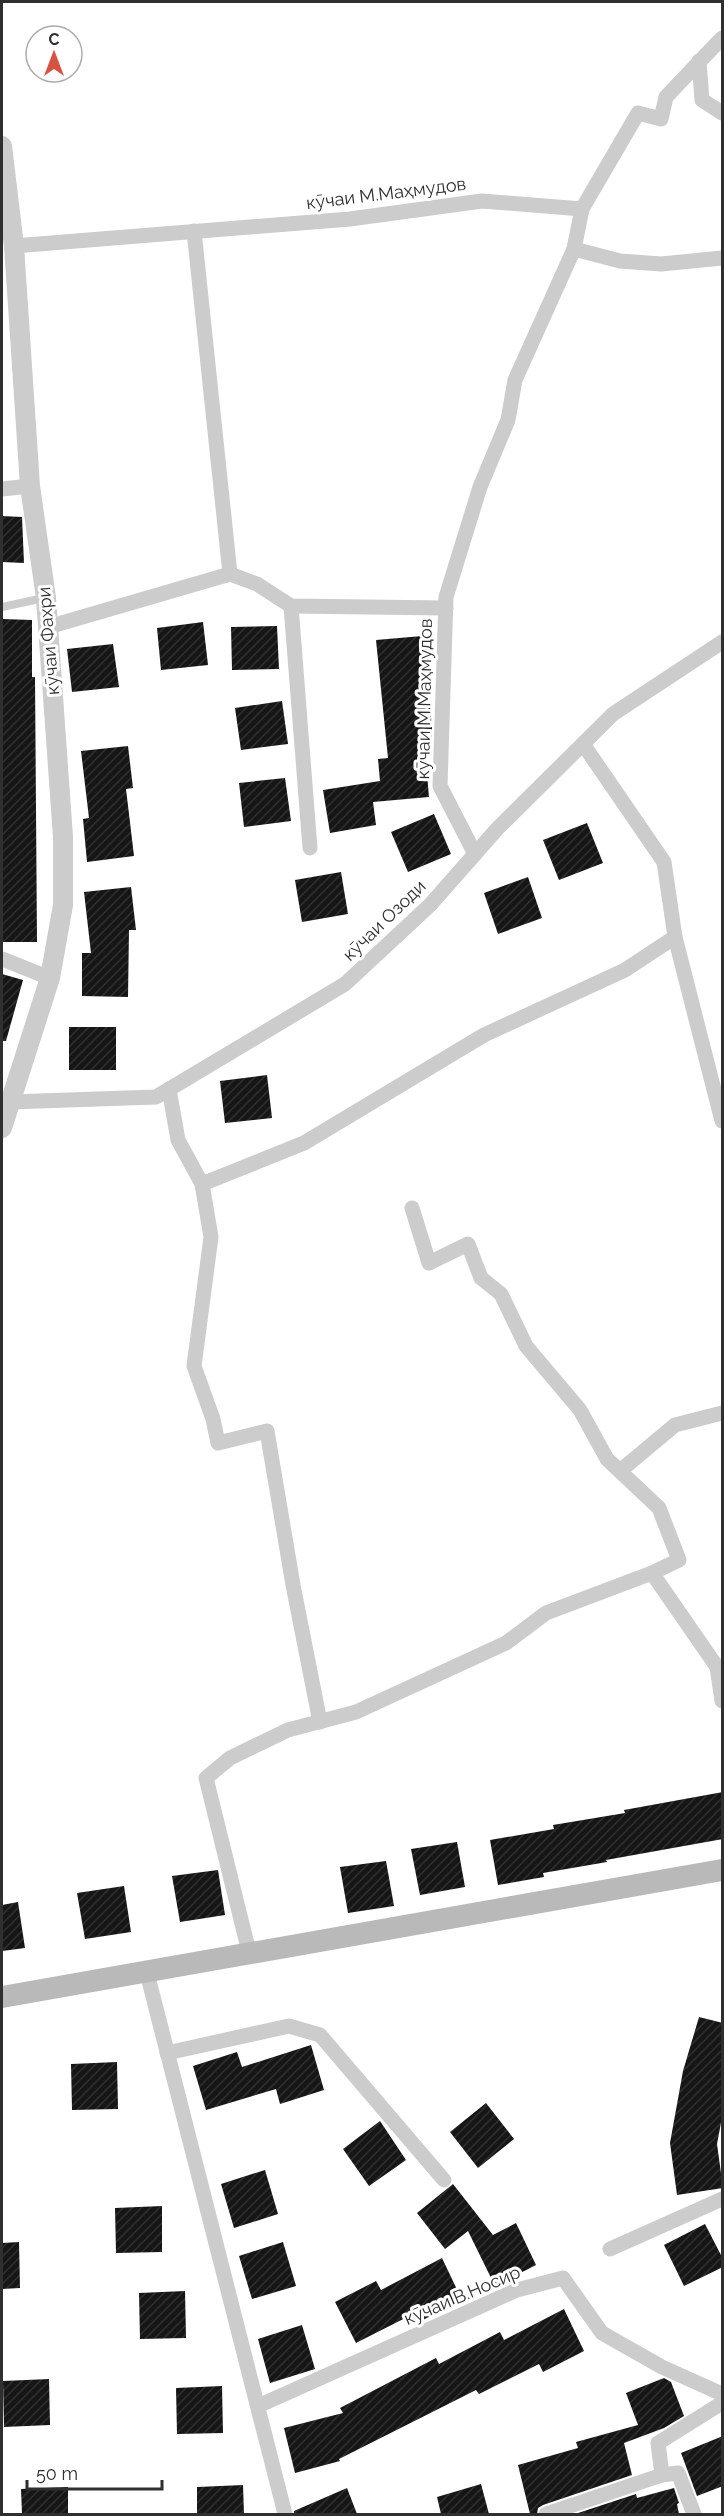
<svg xmlns="http://www.w3.org/2000/svg" width="724" height="2516" font-family="Raleway,sans-serif">
<style>
.building{fill:url(#building-hatch)}
.lines{fill:none;stroke-linecap:round;stroke-linejoin:round}
.service{stroke:#ccc;stroke-width:8}
.minor{stroke:#ccc;stroke-width:15}
.tertiary{stroke:#ccc;stroke-width:20}
.secondary{stroke:#b9b9b9;stroke-width:22}
.labels{text-anchor:middle;dominant-baseline:central;stroke-width:6;stroke-linejoin:round;paint-order:stroke}
.street-label{font-size:18px;fill:#2f2f2f;stroke:#fff}
</style>
<defs>
<pattern id="building-hatch" width="6" height="6" patternUnits="userSpaceOnUse" patternTransform="scale(1.5)"><rect width="6" height="6" fill="#161616"/><path d="M-1 1l2-2M0 6l6-6M5 7l2-2" fill="none" stroke="#303030"/></pattern>
</defs>
<rect width="100%" height="100%" fill="#fff"/>
<g class="building">
<polygon points="2,516 22,517 24,563 2,562"/>
<polygon points="2,619 32,620 32,677 35,677 37,942 2,942"/>
<polygon points="203,622 208,665 161,670 157,628"/>
<polygon points="277,626 279,669 232,670 231,627"/>
<polygon points="422,636 432,727 432,740 424,740 429,797 373,802 376,825 330,833 323,790 380,781 378,759 388,758 376,640"/>
<polygon points="113,644 119,687 72,692 67,649"/>
<polygon points="282,701 288,744 241,750 235,708"/>
<polygon points="128,746 133,788 126,789 134,856 87,862 83,819 89,818 81,751"/>
<polygon points="285,778 291,821 244,827 239,783"/>
<polygon points="434,814 451,854 408,872 391,832"/>
<polygon points="587,823 603,863 559,880 543,840"/>
<polygon points="341,872 348,914 302,922 295,880"/>
<polygon points="528,877 542,918 498,934 484,893"/>
<polygon points="131,887 136,930 129,930 128,997 82,996 82,953 91,953 84,892"/>
<polygon points="2,974 23,980 6,1041 2,1041"/>
<rect x="69" y="1027" width="47" height="43"/>
<polygon points="267,1075 272,1118 225,1123 220,1081"/>
<polygon points="723,1792 723,1839 606,1860 607,1862 543,1873 544,1877 498,1885 490,1840 554,1829 553,1825 625,1813 624,1810"/>
<polygon points="457,1842 465,1887 420,1895 411,1849"/>
<polygon points="386,1861 394,1906 348,1913 340,1867"/>
<polygon points="218,1870 225,1915 180,1922 172,1876"/>
<polygon points="124,1886 131,1932 85,1939 77,1893"/>
<polygon points="18,1902 25,1948 2,1951 2,1905"/>
<polygon points="699,2017 723,2023 723,2112 717,2144 723,2188 677,2195 670,2143 683,2071"/>
<polygon points="311,2045 324,2090 280,2104 276,2089 206,2110 193,2066 237,2052 242,2067"/>
<polygon points="117,2062 118,2109 72,2110 71,2064"/>
<polygon points="486,2103 514,2139 478,2168 450,2132"/>
<polygon points="380,2121 406,2160 369,2186 343,2149"/>
<polygon points="265,2170 278,2214 234,2228 221,2184"/>
<polygon points="453,2184 493,2235 516,2223 536,2265 495,2286 468,2231 445,2249 417,2213"/>
<polygon points="162,2206 162,2252 116,2253 115,2208"/>
<polygon points="705,2224 723,2259 723,2267 684,2286 664,2245"/>
<polygon points="19,2242 20,2288 2,2289 2,2243"/>
<polygon points="283,2242 296,2286 252,2299 239,2256"/>
<polygon points="442,2258 462,2300 421,2321 417,2312 356,2343 335,2302 376,2281 381,2290"/>
<polygon points="185,2291 186,2338 140,2339 139,2293"/>
<polygon points="564,2309 584,2351 543,2372 539,2364 479,2394 476,2390 339,2459 340,2461 295,2473 284,2428 343,2413 340,2408 436,2358 439,2364 500,2332 504,2340"/>
<polygon points="302,2325 315,2369 270,2383 258,2339"/>
<polygon points="664,2378 671,2382 684,2416 664,2428 624,2443 632,2475 543,2505 538,2508 537,2514 530,2514 518,2465 578,2448 576,2442 638,2425 626,2393"/>
<polygon points="49,2379 50,2425 4,2427 3,2381"/>
<polygon points="222,2386 223,2433 177,2434 176,2388"/>
<polygon points="723,2436 723,2486 697,2496 681,2453"/>
<polygon points="481,2484 489,2514 441,2514 437,2497"/>
<polygon points="243,2485 244,2514 197,2514 197,2487"/>
<polygon points="68,2487 68,2514 22,2514 21,2489"/>
<polygon points="347,2488 357,2514 294,2514 294,2511"/>
<polygon points="674,2488 679,2503 677,2504 679,2514 575,2514 636,2494 637,2498"/>
</g>
<g class="lines">
<polyline class="service" points="2,607 44,598"/>
<g class="minor">
<polyline points="699,61 702,100 722,113"/>
<polyline points="194,231 230,574"/>
<polyline points="14,246 350,219 482,201 582,209"/>
<polyline points="574,249 620,261 661,264 722,258"/>
<polyline points="2,489 30,486"/>
<polyline points="291,606 310,848"/>
<polyline points="48,627 230,574 257,584 291,606 446,608"/>
<polyline points="583,744 664,862 675,937 722,1121"/>
<polyline points="475,854 440,786 446,597 480,487 508,420 515,380 574,249 582,209 638,113 661,119 666,97 722,38"/>
<polyline points="2,959 50,978"/>
<polyline points="169,1089 178,1140 202,1184 211,1237 194,1366 213,1419 218,1443 267,1431 293,1585 320,1722"/>
<polyline points="10,1102 156,1097 345,984 430,905 497,829 613,714 722,642"/>
<polyline points="202,1184 304,1143 484,1035 625,970 675,937"/>
<polyline points="412,1208 429,1263 468,1244 481,1278 501,1294 526,1346 580,1410 607,1459 659,1508 679,1560 652,1573"/>
<polyline points="620,1471 675,1425 722,1413"/>
<polyline points="249,1952 206,1778 230,1758 288,1730 356,1712 506,1643 546,1613 652,1573 717,1667 722,1701"/>
<polyline points="147,1973 285,2514"/>
<polyline points="167,2053 289,2026 320,2035 444,2180"/>
<polyline points="610,2249 722,2199"/>
<polyline points="258,2406 517,2290 563,2278 602,2333 662,2367 722,2394"/>
<polyline points="662,2475 678,2473 694,2514"/>
<polyline points="546,2514 662,2475 658,2443 722,2403"/>
</g>
<polyline class="tertiary" points="2,146 14,246 30,486 46,598 63,837 63,905 50,978 2,1128"/>
<polyline class="secondary" points="2,1997 722,1870"/>
</g>
<g class="labels">
<g class="street-label">
<text transform="translate(386 193) rotate(-7)">кӯчаи М.Маҳмудов</text>
<text transform="translate(48 641) rotate(-95)">кӯчаи Фахри</text>
<text transform="translate(424 699) rotate(-89)">кӯчаи М.Маҳмудов</text>
<text transform="translate(384 920) rotate(-44)">кӯчаи Озоди</text>
<text transform="translate(462 2295) rotate(-23)">кӯчаи В.Носир</text>
</g>
</g>
<rect width="724" height="2516" fill="none" stroke="#2f2f2f" stroke-width="6"/>
<g transform="translate(54 54)"><circle r="28" fill="#ffffff" stroke="#acacac" stroke-width="1.5"/>
<path d="M0-4.5L10 22L0 15L-10 22Z" fill="#d65241"/>
<text y="-9" font-size="16" font-weight="bold" text-anchor="middle" fill="#2f2f2f">С</text>
</g>
<path d="M27 2480v9h135v-9" fill="none" stroke="#2f2f2f" stroke-width="3"/>
<text x="36" y="2480" font-size="18" fill="#2f2f2f" stroke="#ffffff" stroke-width="4.5" paint-order="stroke">50 m</text>
</svg>
